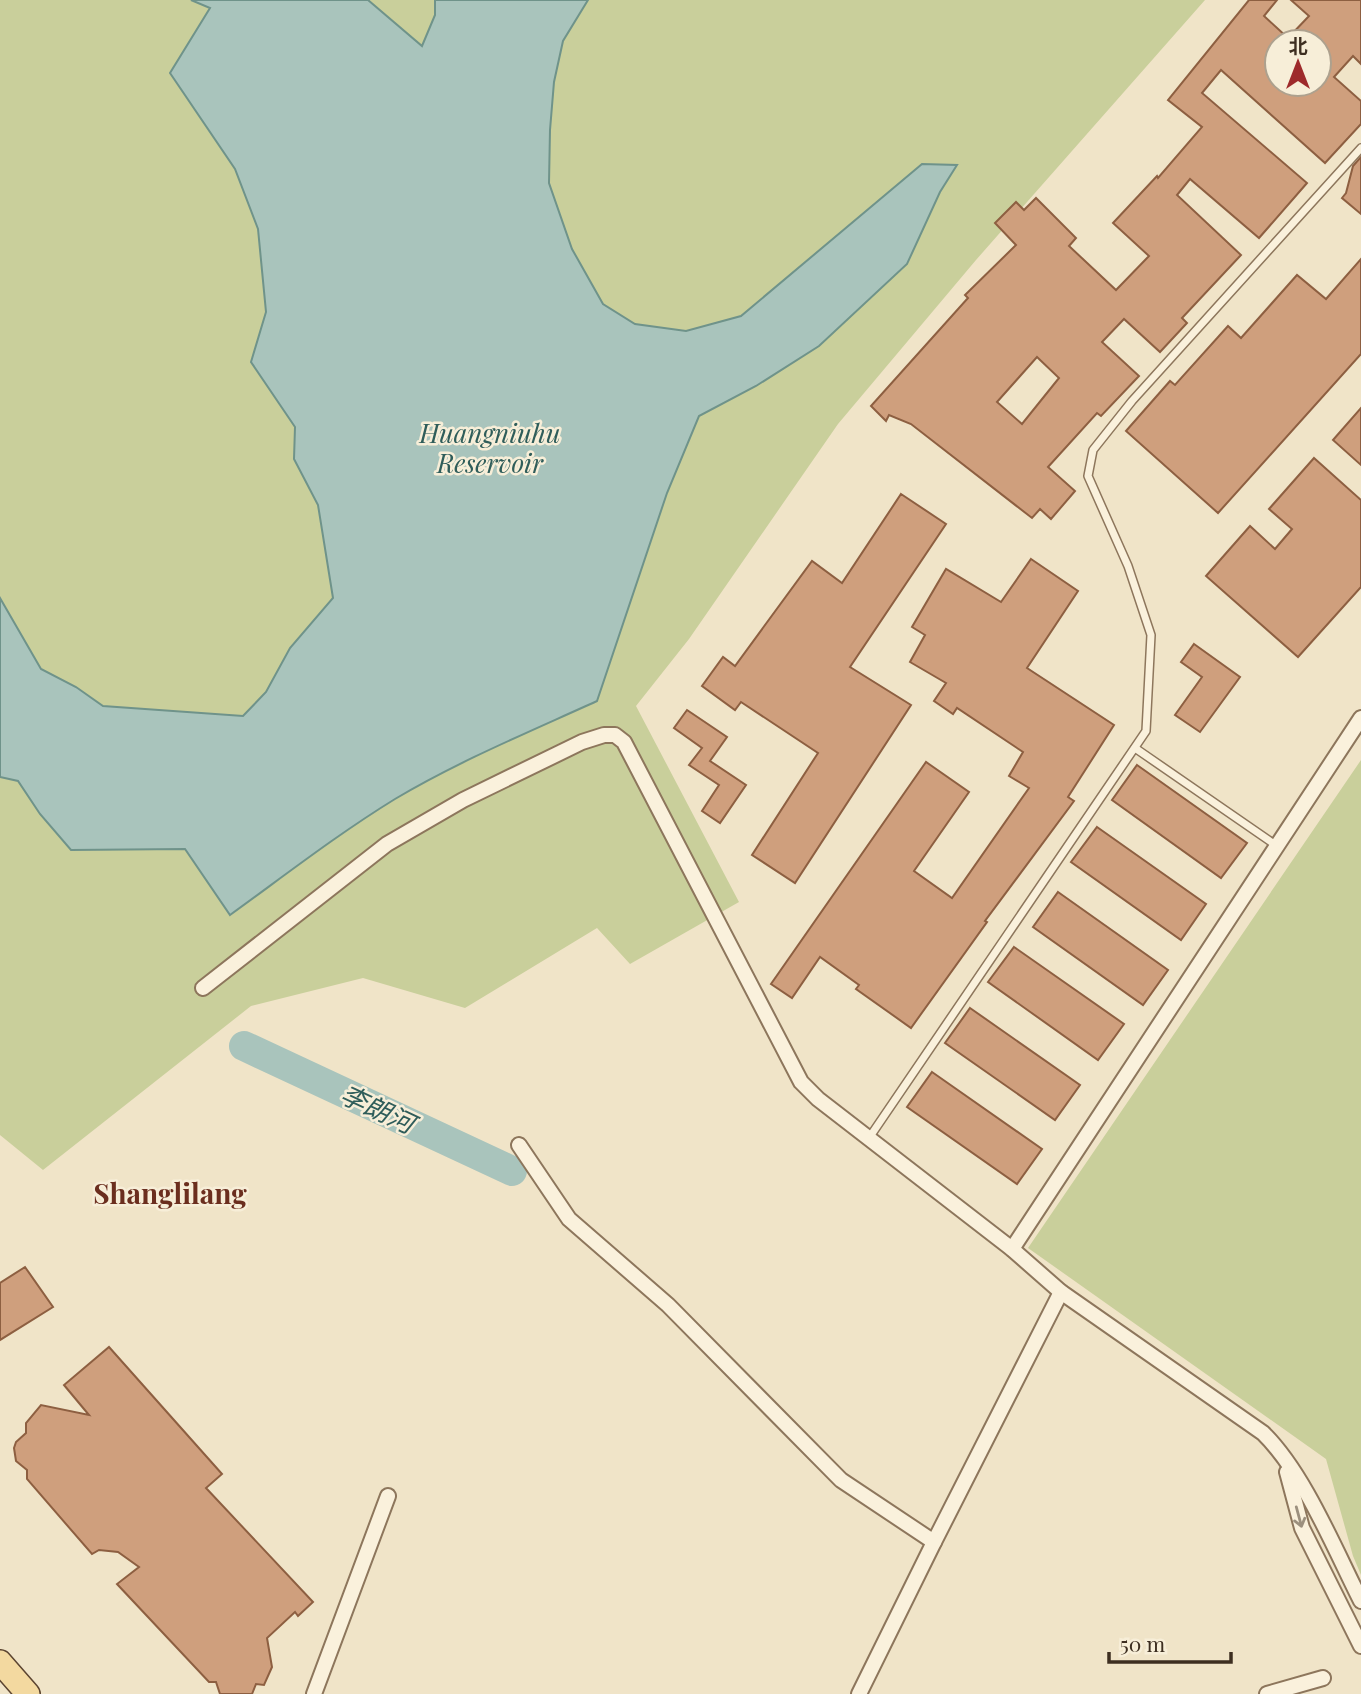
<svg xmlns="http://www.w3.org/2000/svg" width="1361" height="1694" font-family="'Playfair Display','Noto Sans SC',serif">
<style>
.green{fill:#c9cf9b}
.water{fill:#a9c4bc;stroke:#6f938a;stroke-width:2}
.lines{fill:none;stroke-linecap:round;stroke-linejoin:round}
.river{stroke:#a9c4bc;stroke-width:30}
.building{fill:#cf9f7d;stroke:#8d5f41;stroke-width:2;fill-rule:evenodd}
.lane-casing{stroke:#8d765c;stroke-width:10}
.street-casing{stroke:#8d765c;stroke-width:18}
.primary-casing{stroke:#5b4430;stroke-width:26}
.lane{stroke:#faf1dc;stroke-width:7}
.street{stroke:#faf1dc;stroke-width:14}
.primary{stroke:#f3d9a0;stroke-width:23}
.oneway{stroke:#9c907e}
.labels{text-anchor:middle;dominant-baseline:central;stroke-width:5;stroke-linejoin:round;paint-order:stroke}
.water-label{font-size:26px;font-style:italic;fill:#2f5d5a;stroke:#f7eed8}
.quarter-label{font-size:28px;font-weight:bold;fill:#6b2e1e;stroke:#f7eed8}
</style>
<rect width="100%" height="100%" fill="#f0e4c8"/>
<g class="green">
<polygon points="0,0 1205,0 976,260 838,424 689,639 636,706 739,902 630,964 597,928 465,1008 363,978 251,1006 43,1170 0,1135"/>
<polygon points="1361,760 1361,1575 1353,1556 1326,1459 1028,1248"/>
</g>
<path class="water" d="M191,0H368L422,46L435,15V0H588L563,41L554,82L550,130L549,183L572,249L603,304L635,324L686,331L741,316L922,164L957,165L940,192L907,264L819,346L756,386L699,416L667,493L597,701C529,732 459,761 395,799C338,834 284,876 230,915L185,849L71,850L40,814L18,781L0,777V598L41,669L76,687L103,706L243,716L266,692L290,648L333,598L318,505L294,459L295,427L251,362L266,312L258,229L235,169L170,73L210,8Z"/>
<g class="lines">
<polyline class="river" points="244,1046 512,1171"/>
</g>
<g class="building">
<path d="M1249,0H1277L1264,16L1288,38L1309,16L1291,0H1361V64L1353,56L1334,77L1361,101V124L1325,163L1221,70L1202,93L1307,183L1259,238L1190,179L1177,195L1241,255L1182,318L1187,323L1160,352L1124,319L1102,342L1139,376L1101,416L1097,413L1048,467L1075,491L1051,519L1040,509L1032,518L911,424L889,415L886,421L871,406L968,298L965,295L1016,245L995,223L1016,202L1024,210L1036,198L1076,238L1069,246L1116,290L1149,256L1113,223L1157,176L1158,178L1202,127L1168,100ZM1277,42H1319V84H1277ZM1037,357L1059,378L1022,424L997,402Z"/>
<polygon points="1361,157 1361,214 1342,198 1346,193 1353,166"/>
<polygon points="1361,259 1361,354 1218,513 1126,431 1170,381 1175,385 1228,326 1241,338 1297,275 1326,299"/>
<polygon points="1361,408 1361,465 1333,440"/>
<polygon points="1314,458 1361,500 1361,587 1298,657 1206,576 1250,526 1275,549 1292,529 1269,509"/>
<polygon points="901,494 946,524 850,667 911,705 795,883 752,855 818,753 741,702 735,710 702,686 723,657 735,666 812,561 842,583"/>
<polygon points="1031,559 1078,591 1027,668 1114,725 1068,797 1074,801 985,921 987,922 911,1028 856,989 859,985 820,957 792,998 771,984 926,762 969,792 914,871 952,898 1029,788 1009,776 1023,752 957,708 953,714 934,701 946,683 910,662 925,635 912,627 946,569 1001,602"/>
<polygon points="1194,644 1240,677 1200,732 1175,715 1202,677 1181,662"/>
<polygon points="687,710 727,737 710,761 746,785 720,823 702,811 719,785 689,765 702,748 674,728"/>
<polygon points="1137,765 1247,843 1221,878 1112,800"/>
<polygon points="1097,827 1206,904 1181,940 1071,862"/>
<polygon points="1058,892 1168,970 1143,1005 1033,927"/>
<polygon points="1014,947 1124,1024 1098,1060 988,982"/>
<polygon points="970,1008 1080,1085 1055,1120 945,1043"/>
<polygon points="932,1072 1042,1149 1017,1184 907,1107"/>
<polygon points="25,1267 53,1307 0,1340 0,1283"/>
<polygon points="109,1347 222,1474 206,1488 313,1602 298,1616 295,1612 267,1638 272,1667 264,1685 256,1684 252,1694 220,1694 216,1682 209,1682 117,1584 139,1567 118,1552 99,1550 92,1554 27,1479 27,1470 16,1461 14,1448 16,1442 26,1433 26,1423 41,1405 89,1415 64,1385"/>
</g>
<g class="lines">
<defs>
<g id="lane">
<polyline points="1135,748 1277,846"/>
<polyline points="869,1138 1146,731 1151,635 1128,566 1088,476 1093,450 1132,401 1361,148"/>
</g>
<g id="street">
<path d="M203,988L387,844L463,800L582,742L604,735H615L624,742L801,1082L818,1099L1012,1249L1061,1292L1263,1433C1304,1473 1335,1550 1361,1601"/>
<polyline points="519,1145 569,1219 668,1305 841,1480 934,1542 859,1694"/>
<polyline points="1012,1249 1361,718"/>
<polyline points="1287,1472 1302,1528 1361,1646"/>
<polyline points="934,1542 1061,1292"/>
<polyline points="314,1694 388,1496"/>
<polyline points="1267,1694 1323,1678"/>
</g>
<polyline id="primary" points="0,1662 28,1694"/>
</defs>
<use href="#lane" class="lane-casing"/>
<use href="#street" class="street-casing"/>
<use href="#primary" class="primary-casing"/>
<use href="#lane" class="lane"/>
<use href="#street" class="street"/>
<use href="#primary" class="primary"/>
</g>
<defs><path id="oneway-shaft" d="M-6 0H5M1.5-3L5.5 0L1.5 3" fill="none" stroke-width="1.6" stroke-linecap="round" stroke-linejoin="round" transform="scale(1.75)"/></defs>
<use class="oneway" href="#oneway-shaft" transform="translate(1299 1517) rotate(75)"/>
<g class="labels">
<g class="water-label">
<text x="490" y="432">Huangniuhu<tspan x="490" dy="30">Reservoir</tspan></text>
<text transform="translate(378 1108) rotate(25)">李朗河</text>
</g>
<g class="quarter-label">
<text x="170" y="1192">Shanglilang</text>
</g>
</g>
<g transform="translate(1298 63)"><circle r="33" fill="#f7eed8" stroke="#ada18e" stroke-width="2"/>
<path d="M0-5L12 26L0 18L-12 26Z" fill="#9e2a2b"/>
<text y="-10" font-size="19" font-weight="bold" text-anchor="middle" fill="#3d2e20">北</text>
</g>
<path d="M1109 1652v10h122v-10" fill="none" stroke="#3d2e20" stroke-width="3.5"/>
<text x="1120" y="1652" font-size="21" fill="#3d2e20" stroke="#f7eed8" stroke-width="5" paint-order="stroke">50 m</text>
</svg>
